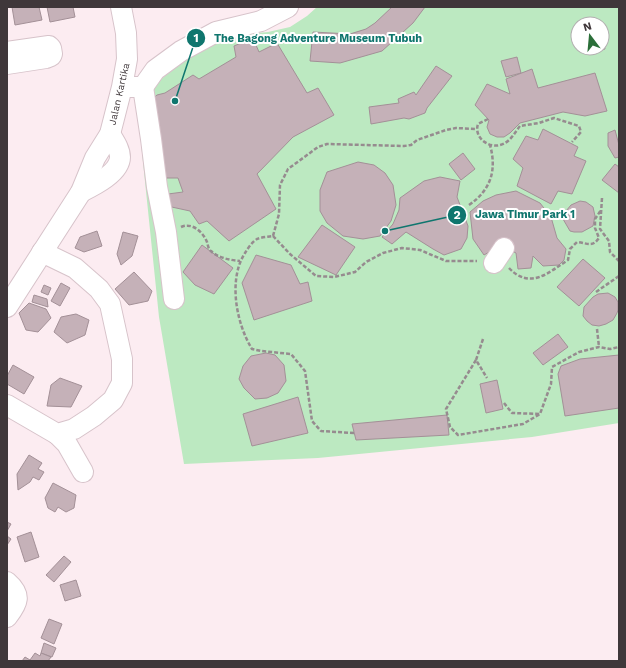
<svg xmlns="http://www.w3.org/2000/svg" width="626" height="668" font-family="'Work Sans',sans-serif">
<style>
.green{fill:#bce9c1;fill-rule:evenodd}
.building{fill:#c5b1b8;stroke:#a39097}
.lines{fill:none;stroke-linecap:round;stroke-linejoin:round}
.minor-casing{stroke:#d7c3ca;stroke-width:22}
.path{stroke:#968b8f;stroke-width:2.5;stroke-dasharray:4 2;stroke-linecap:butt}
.minor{stroke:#fff;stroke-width:20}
.labels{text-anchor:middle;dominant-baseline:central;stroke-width:4;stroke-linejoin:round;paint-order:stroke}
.street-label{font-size:10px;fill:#3f373a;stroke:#fff}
.leader{fill:none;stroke:#0f766e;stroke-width:1.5}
.callout-dot{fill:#0f766e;stroke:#fff;stroke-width:1.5}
.mark-label{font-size:12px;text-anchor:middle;font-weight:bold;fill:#fff}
.callout-label{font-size:11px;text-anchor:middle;font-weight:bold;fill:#0f766e;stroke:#fff;stroke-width:4;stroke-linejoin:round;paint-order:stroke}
</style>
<rect width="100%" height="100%" fill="#fcecf1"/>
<path class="green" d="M317,7H619V423L532,437L318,458L184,464L159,317L137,104L160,80L198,49L236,35L268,32L290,27L307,16ZM578,24H602V48H578Z"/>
<g class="building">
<polygon points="12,7 39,7 42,20 15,25"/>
<polygon points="47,7 73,7 75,17 50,22"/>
<polygon points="392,7 425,7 413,23 382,51 340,63 310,61 313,32 350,34 366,29 375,23"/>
<polygon points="253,38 259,52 277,43 307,93 318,88 334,115 293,137 257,174 276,209 229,241 207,221 199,224 190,211 167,206 168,194 183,192 178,178 163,178 151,100 157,95 165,93 193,75 199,79 236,57 234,46"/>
<polygon points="602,38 603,38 605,49 595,51 594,48 602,48"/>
<polygon points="517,57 521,73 506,77 501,61"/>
<polygon points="436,66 452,76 427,108 425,113 409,119 404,118 371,124 369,107 399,103 398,99 414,92 416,95"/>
<polygon points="532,69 538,88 595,73 607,111 585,116 563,112 520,123 510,133 504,137 497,137 490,134 487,127 489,120 475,105 487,84 510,94 506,79"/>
<polygon points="543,129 578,147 574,156 586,161 572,194 558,191 551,204 517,186 523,168 513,159 526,136 538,140"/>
<polygon points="615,130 619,145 619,157 615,158 608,146 608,133"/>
<polygon points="463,153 475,169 461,180 449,164"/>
<polygon points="358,162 374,165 385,173 393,185 396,205 391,221 380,236 363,239 343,236 327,223 320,211 320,190 327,172"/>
<polygon points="615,164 619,167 619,193 602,180"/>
<polygon points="440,177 460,181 457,197 468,226 467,238 461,249 444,255 433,249 406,232 392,244 382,237 393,224 399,210 400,198 424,181"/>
<polygon points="516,191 540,203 551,217 557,238 566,249 564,260 559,265 543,266 533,256 531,268 518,269 516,253 501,245 484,255 473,239 470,212 483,201 496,195"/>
<polygon points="580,201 586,202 593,207 595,216 593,226 582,232 574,232 570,231 563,219 566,211 571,205"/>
<polygon points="322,225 355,247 336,275 298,257"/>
<polygon points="97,231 102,246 84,252 75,248 80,237"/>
<polygon points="123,232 138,236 132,256 121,265 117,254"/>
<polygon points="202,245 233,268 214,294 195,285 183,272"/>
<polygon points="256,255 291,265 300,284 308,282 312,301 254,320 242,283"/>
<polygon points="583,259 605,278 579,306 557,287"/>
<polygon points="134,272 152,291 148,301 129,305 115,289"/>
<polygon points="61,283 70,288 60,306 51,301"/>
<polygon points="44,285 51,288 48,295 41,292"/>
<polygon points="608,293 615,297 618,302 618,310 617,313 613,320 606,324 599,326 592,325 587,321 583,316 584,307 593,297 598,294"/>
<polygon points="34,295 47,299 48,307 32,302"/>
<polygon points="29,303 46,309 51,318 38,332 26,330 19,313"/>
<polygon points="76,314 89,320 85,335 67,343 54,332 61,317"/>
<polygon points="558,334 568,347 543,365 533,353"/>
<polygon points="266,353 275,355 284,365 286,381 278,393 267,398 255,399 244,388 239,379 243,366 251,356"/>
<polygon points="619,355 619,408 565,416 558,374 561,366 580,359"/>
<polygon points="13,365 34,377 24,394 7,384 7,376"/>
<polygon points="60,378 82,386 71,407 47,406 51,385"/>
<polygon points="497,380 503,409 486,413 480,384"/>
<polygon points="298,397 308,433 252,446 243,414"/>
<polygon points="447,415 449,435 356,440 352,424"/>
<polygon points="29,455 42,463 38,469 44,472 39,480 33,477 30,482 18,490 17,474"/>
<polygon points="53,483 76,495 74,508 66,512 58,507 55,512 48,508 45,498"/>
<polygon points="7,522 11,524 7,531"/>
<polygon points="31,532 39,557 25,562 17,537"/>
<polygon points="7,536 11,539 7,545"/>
<polygon points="64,556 71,562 54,582 46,575"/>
<polygon points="76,580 81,596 65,601 60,585"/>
<polygon points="49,619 62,624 54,644 41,638"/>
<polygon points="44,643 56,648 52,657 41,653"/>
<polygon points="35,653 40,656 41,653 51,657 48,661 32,661 30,660"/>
<polygon points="25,657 30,660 32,661 22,661"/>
</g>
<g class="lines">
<defs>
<g id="minor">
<polyline points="7,52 49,46 51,48 52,54 51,56 46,58 7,64"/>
<polyline points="130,87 143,87 155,70 181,51 216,32 261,21 288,7"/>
<polyline points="143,87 151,139 157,187 166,232 174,299"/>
<path d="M81,192C93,186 120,173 120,157C120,149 114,141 110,134"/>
<polyline points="494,263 504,248"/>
<polyline points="7,307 81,192 95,158 110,134 122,87 127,59 126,33 121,7"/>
<polyline points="7,405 57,434 74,429 94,416 113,400 122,383 122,359 110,304 99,289 75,268 42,252"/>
<polyline points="57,434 67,444 83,472"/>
<path d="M7,582C22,595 18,603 7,617"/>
</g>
</defs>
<use href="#minor" class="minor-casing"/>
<g class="path">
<path d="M488,119L478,124C473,139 492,151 505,143C511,140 516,131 520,126L539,123L554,118L579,126L581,132L572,142"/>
<polyline points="602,198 600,229 609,241 610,252 619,261"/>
<path d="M469,205C491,190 497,170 490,145"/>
<path d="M181,227C192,222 203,232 207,242C208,245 208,249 211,251C218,258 230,260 240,261"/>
<polyline points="273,236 290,254 316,276 334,277 355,272 366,262 383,253 402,248 420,250 446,261 477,261"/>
<path d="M509,268C530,290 548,273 568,260L570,249L577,242C588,243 592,248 599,238L595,228V219L601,210"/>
<polyline points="596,292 619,276"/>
<polyline points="597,329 599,347"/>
<polyline points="483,339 476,360 487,378"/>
<polyline points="476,360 446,409 450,427 458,435 523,424 540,414 551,384 552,367 579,352 599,347 610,349 619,347"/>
<polyline points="504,403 512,413 540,414"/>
<path d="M354,433L321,431L312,421L305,371L291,354L261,351L252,349C236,323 228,279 245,253C248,248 253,241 257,239C262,237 268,237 273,236L279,214L280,185L288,169L318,147L327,144L404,146L411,145L417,140L446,130L456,128L476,129"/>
</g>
<use href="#minor" class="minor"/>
</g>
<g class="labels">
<g class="street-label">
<text transform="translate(119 94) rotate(-77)">Jalan Kartika</text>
</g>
</g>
<path class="leader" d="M175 101L196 38M385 231L457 215"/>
<g class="callout-dot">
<circle cx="175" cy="101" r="4"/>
<circle cx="385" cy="231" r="4"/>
<circle cx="196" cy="38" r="10"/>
<circle cx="457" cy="215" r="10"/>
</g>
<g class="mark-label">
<text x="196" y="42">1</text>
<text x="457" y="219">2</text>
</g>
<g class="callout-label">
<text x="318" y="42">The Bagong Adventure Museum Tubuh</text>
<text x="525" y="218">Jawa Timur Park 1</text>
</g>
<rect width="626" height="668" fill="none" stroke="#3f373a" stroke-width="16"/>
<g transform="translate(590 36) rotate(344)"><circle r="19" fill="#ffffff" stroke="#b2afb0"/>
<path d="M0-3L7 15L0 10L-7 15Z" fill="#2b6f39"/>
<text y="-6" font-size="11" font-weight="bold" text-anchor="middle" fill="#3f373a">N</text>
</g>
</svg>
